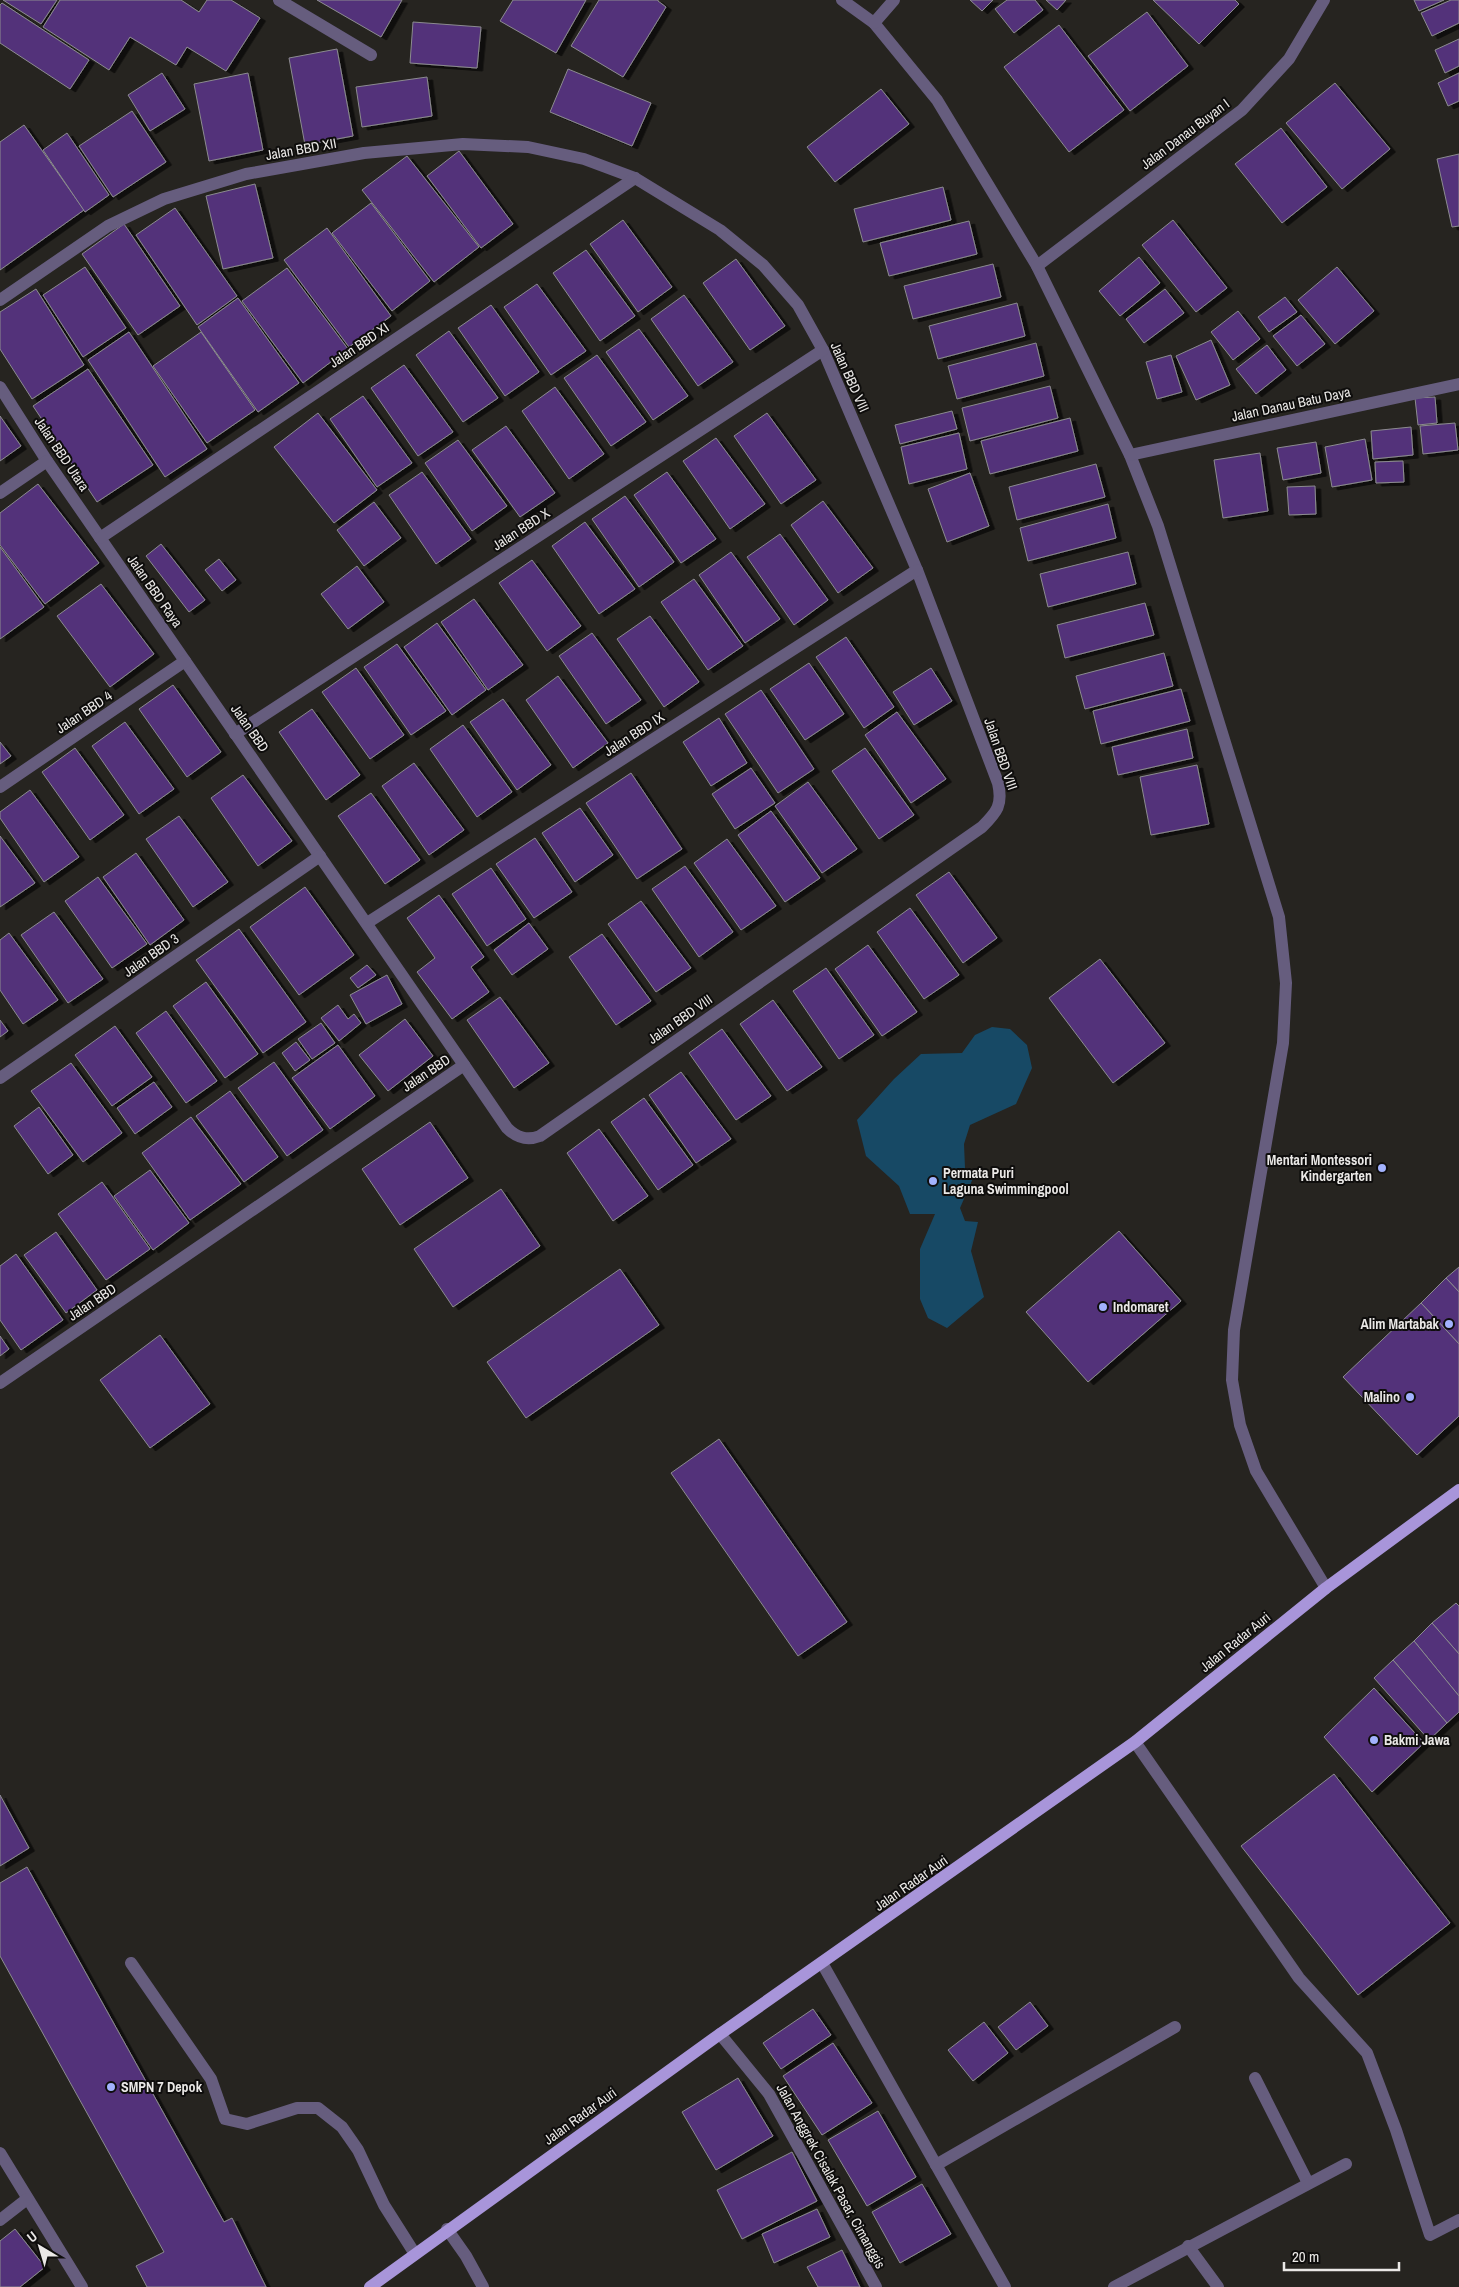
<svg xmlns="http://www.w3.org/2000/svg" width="1459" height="2287" font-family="'Archivo Narrow',sans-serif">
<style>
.water{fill:#174965}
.building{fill:#52337a;stroke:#8c8b8f;filter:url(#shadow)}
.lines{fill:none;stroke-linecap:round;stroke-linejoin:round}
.minor{stroke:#665d7e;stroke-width:12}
.major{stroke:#a895da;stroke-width:12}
.poi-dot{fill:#a2b2fd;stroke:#0e0d0c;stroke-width:2}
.labels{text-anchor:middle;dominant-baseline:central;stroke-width:4;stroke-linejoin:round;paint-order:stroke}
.street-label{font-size:14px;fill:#eae8e6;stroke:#0e0d0c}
.poi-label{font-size:14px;font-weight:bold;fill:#eae8e6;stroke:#0e0d0c;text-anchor:start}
</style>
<defs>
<filter id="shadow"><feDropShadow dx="5.5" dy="3" stdDeviation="0" flood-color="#0009"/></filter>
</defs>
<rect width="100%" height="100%" fill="#262420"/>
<polygon class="water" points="992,1027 1010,1029 1027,1045 1032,1068 1016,1104 970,1125 964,1144 965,1168 974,1176 960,1208 965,1221 978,1222 971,1251 984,1297 947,1328 928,1318 920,1299 920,1249 935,1214 910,1214 899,1186 866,1156 857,1120 894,1079 921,1054 962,1053 975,1035"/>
<g class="building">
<polygon points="3,0 57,0 41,24"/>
<polygon points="60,0 181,0 199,12 207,0 231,0 260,18 226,71 187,47 176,65 130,37 109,70 43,27"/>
<polygon points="317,0 402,0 381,37"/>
<polygon points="513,0 586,0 556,53 500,21"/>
<polygon points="599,0 658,0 658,1 666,7 623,77 571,46"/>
<polygon points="970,0 993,0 982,11"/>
<polygon points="1007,0 1035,0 1043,10 1014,33 995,9"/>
<polygon points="1046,0 1066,0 1057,10"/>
<polygon points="1153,0 1235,0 1239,4 1199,44"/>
<polygon points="1414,0 1444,0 1419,11"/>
<polygon points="1451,0 1459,0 1459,23 1432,36 1421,13"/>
<polygon points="2,3 89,60 70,89 0,43 0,5"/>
<polygon points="1147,12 1188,66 1130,111 1088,56"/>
<polygon points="413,22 481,27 477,68 410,63"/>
<polygon points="1059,25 1124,110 1069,152 1004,67"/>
<polygon points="1459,39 1459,66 1445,73 1435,50"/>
<polygon points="337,49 353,136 305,145 289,58"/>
<polygon points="568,69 651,103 632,146 550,112"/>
<polygon points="162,73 185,109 150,131 128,95"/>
<polygon points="248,73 263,150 209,161 194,84"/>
<polygon points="1459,73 1459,101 1448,106 1438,83"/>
<polygon points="427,77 432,116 362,127 356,87"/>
<polygon points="1335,83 1390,149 1342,189 1286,123"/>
<polygon points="881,89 909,124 835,182 807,147"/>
<polygon points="132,111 166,162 113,197 79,146"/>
<polygon points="24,125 84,210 0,270 0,142"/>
<polygon points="1281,128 1327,187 1282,223 1235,164"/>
<polygon points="67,133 109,195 85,212 43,150"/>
<polygon points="459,151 513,224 481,248 427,176"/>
<polygon points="1459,154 1459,226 1452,227 1437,159"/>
<polygon points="407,156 479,247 434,282 362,190"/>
<polygon points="255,184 273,258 223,269 206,196"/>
<polygon points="943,187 951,220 863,242 854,209"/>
<polygon points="371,203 430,281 392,311 332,233"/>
<polygon points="175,208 237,296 197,325 136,235"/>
<polygon points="623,220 672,287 638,312 590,244"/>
<polygon points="1173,220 1227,288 1196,312 1142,245"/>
<polygon points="969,221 977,254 889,276 880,243"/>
<polygon points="124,224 180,306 138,335 82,254"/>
<polygon points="327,228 391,316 349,347 284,260"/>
<polygon points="586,250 635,316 600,341 553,273"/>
<polygon points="1139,257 1160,283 1120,316 1099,291"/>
<polygon points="736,259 785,326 750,350 703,283"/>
<polygon points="993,264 1001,297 913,319 904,286"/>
<polygon points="85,267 126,328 83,357 43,295"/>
<polygon points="1337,267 1374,311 1335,344 1298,300"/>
<polygon points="287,268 348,349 303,383 242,301"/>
<polygon points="537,284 586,351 551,375 504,307"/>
<polygon points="36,289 84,365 32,399 0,349 0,312"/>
<polygon points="1165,289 1184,313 1144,343 1126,319"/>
<polygon points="684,295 733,362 698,386 651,319"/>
<polygon points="1285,297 1297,312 1269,332 1258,317"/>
<polygon points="238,298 299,383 258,412 198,327"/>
<polygon points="1017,303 1025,336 938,359 929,326"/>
<polygon points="491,305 539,372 505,396 458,328"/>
<polygon points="1238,311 1260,339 1233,360 1211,332"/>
<polygon points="1301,315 1325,344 1297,366 1273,336"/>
<polygon points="639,329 688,396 653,420 606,352"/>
<polygon points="449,331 498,398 463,422 416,355"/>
<polygon points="129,332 207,449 165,477 88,360"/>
<polygon points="201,332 255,410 207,443 153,366"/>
<polygon points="1211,340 1230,385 1196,400 1176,356"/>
<polygon points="1036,343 1044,376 957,399 948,366"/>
<polygon points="1267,345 1286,370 1256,394 1236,369"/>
<polygon points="597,355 646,422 611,446 564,378"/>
<polygon points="1171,355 1182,392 1157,399 1146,362"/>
<polygon points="404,365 453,432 418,456 371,388"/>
<polygon points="88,369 153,465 97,502 33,406"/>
<polygon points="1050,386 1058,418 970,441 962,408"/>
<polygon points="555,387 604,454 569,479 522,411"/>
<polygon points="363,396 412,463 377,487 330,419"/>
<polygon points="1435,397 1437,423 1418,425 1415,398"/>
<polygon points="952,411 957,429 900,444 895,425"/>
<polygon points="318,413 377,490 334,523 274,447"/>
<polygon points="767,413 816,480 781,504 734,436"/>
<polygon points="0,416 21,446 0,461"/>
<polygon points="1070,418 1078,451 990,474 981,441"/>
<polygon points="1455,423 1458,450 1423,454 1420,426"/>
<polygon points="506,426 555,493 520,517 472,450"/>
<polygon points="1411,427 1413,455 1373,459 1371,431"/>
<polygon points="959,433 967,469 909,484 901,447"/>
<polygon points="716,438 765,504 730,529 683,461"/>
<polygon points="1365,439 1372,480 1332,487 1325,447"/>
<polygon points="458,440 507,506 472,531 425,463"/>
<polygon points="1316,442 1321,473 1283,480 1277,448"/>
<polygon points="1260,453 1268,511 1223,518 1214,460"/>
<polygon points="1403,461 1404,482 1376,483 1375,462"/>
<polygon points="1096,464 1105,497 1017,520 1009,487"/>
<polygon points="422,472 471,539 436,564 389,495"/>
<polygon points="667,472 716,539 681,563 634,495"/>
<polygon points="970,473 989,526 947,542 928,489"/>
<polygon points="38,484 99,563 45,604 0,545 0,513"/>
<polygon points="1315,486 1316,514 1289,515 1287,487"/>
<polygon points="625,496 674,562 639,587 592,519"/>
<polygon points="823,501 873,568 838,593 791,525"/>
<polygon points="374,502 401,538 364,566 337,530"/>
<polygon points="1108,504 1116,538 1028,561 1020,528"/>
<polygon points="585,522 635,589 599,614 552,546"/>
<polygon points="780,534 828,600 794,625 747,557"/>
<polygon points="161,544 205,600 189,612 146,556"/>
<polygon points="0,547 44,607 0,639"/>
<polygon points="731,552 780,619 745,643 699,575"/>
<polygon points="1128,552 1136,584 1048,607 1040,574"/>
<polygon points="219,559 236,580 222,591 205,570"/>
<polygon points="532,560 581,626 547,651 499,583"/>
<polygon points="357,566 384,602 348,629 321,594"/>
<polygon points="694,579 743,646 708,670 661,602"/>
<polygon points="101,584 154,654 110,687 57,616"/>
<polygon points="474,599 523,665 488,690 441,622"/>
<polygon points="1145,603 1154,635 1065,658 1057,625"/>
<polygon points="650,616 699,682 664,707 617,639"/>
<polygon points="437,623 486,690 452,715 404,647"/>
<polygon points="592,633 641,700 606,724 559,656"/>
<polygon points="846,637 894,707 864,728 816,657"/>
<polygon points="397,644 446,711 411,735 364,667"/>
<polygon points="1164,653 1173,686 1085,709 1076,676"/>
<polygon points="809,663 844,714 805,740 770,689"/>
<polygon points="356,668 404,735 370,759 322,692"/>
<polygon points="931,668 952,701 914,725 893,692"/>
<polygon points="558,676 608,743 573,768 526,700"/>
<polygon points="173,685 221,752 187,777 139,709"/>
<polygon points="1181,689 1190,721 1101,744 1093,711"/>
<polygon points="761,690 814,769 778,793 725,714"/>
<polygon points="503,699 551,765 517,790 470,722"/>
<polygon points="312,709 360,775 326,800 279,732"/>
<polygon points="897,712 946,779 911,803 865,735"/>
<polygon points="719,718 747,763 711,786 683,742"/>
<polygon points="125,722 174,789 139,814 92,746"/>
<polygon points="463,725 512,792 477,817 430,749"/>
<polygon points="1187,729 1193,758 1118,775 1112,747"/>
<polygon points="0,742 11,756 0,764"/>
<polygon points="75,748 124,815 90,840 42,772"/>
<polygon points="865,748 914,815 879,839 832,771"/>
<polygon points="414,763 464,830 429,855 382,786"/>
<polygon points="1197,765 1209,824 1151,835 1140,777"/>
<polygon points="751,768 775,803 735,829 712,794"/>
<polygon points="631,773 682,849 637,879 586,803"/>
<polygon points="243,775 292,841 258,866 211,798"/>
<polygon points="808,782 857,849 822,873 775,806"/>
<polygon points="30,790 79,857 44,882 0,818 0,812"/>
<polygon points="371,793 420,860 385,884 338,816"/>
<polygon points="580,808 613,855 575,882 542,833"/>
<polygon points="771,811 820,878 785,902 738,835"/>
<polygon points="179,816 228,882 193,907 146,839"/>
<polygon points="0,836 35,883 0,907"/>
<polygon points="535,838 572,892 534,918 496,864"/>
<polygon points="727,839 776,906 741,930 694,863"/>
<polygon points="136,853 184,920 150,945 103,877"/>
<polygon points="685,866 733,932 699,957 652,889"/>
<polygon points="491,868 526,919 487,946 452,894"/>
<polygon points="949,872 997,938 963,963 916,895"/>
<polygon points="98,877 147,944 112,968 65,901"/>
<polygon points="305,887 354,955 299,995 250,927"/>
<polygon points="439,895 484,957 471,967 489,992 452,1019 417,972 435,958 407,918"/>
<polygon points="641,901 691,968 656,992 608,924"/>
<polygon points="910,908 959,975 924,999 877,932"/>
<polygon points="54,912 103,979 68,1003 21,935"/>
<polygon points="529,923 548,949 512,975 494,950"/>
<polygon points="239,929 306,1022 263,1053 196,960"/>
<polygon points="9,933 58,1000 23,1024 0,990 0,940"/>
<polygon points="602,934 651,1001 616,1025 569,957"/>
<polygon points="868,945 917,1012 882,1036 835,969"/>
<polygon points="1100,959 1165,1043 1113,1083 1049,998"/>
<polygon points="367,965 376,975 358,988 350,978"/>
<polygon points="826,968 874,1035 839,1059 793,991"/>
<polygon points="387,975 402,1004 366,1024 350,995"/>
<polygon points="206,982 258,1054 225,1078 173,1006"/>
<polygon points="500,997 549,1063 514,1088 467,1020"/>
<polygon points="773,1000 822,1067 787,1091 740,1024"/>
<polygon points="338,1005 348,1019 354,1014 361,1023 339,1041 321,1018"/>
<polygon points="166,1011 217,1081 186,1103 136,1033"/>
<polygon points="405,1019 433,1056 388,1091 359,1055"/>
<polygon points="0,1020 8,1031 0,1037"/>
<polygon points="321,1023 335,1043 312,1059 298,1039"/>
<polygon points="115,1026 152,1077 112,1106 75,1055"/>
<polygon points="722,1029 771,1096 736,1120 689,1053"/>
<polygon points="296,1042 310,1060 295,1071 282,1053"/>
<polygon points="338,1045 375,1096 330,1129 292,1078"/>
<polygon points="274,1062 323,1130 287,1156 238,1088"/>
<polygon points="71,1063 122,1133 83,1162 31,1091"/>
<polygon points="681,1072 731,1139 696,1163 649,1095"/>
<polygon points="154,1082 172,1107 135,1134 117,1108"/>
<polygon points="230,1091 278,1157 244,1182 196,1116"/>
<polygon points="644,1098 693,1165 658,1190 611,1122"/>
<polygon points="39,1107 73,1155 48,1174 14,1126"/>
<polygon points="191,1117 241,1184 190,1220 142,1153"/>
<polygon points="430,1122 468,1178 400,1225 362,1169"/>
<polygon points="599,1129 648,1196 613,1221 567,1153"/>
<polygon points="150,1170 189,1223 153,1250 114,1196"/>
<polygon points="102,1182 150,1249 106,1280 58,1214"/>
<polygon points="501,1189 540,1246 453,1307 414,1249"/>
<polygon points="1119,1231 1181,1301 1088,1382 1026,1312"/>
<polygon points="56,1232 97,1290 66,1313 24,1255"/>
<polygon points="16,1254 63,1320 21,1350 0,1320 0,1266"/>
<polygon points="1459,1267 1459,1292 1446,1278"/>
<polygon points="620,1269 659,1325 526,1418 487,1362"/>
<polygon points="1446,1278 1459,1292 1459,1344 1421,1303"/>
<polygon points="1421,1303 1459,1344 1459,1416 1417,1455 1343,1377"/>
<polygon points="160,1335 210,1404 150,1448 100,1380"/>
<polygon points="0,1336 9,1349 0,1356"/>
<polygon points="719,1439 847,1622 798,1656 671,1473"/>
<polygon points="1456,1603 1459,1606 1459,1654 1432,1623"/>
<polygon points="1432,1623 1459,1654 1459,1696 1414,1641"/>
<polygon points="1414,1641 1459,1696 1459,1712 1447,1723 1393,1660"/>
<polygon points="1393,1660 1447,1723 1429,1740 1374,1678"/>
<polygon points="1374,1688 1424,1743 1372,1792 1324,1737"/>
<polygon points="1334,1774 1450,1923 1358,1995 1241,1846"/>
<polygon points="0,1795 29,1848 0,1866"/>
<polygon points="27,1867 224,2222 232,2218 266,2287 147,2287 136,2266 164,2252 0,1956 0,1883"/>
<polygon points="1030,2002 1048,2026 1016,2050 998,2027"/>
<polygon points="813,2009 831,2035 781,2069 763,2043"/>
<polygon points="984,2022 1008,2053 973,2081 948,2050"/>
<polygon points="833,2043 872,2103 822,2135 783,2076"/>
<polygon points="738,2078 773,2136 716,2170 682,2112"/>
<polygon points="878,2111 916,2177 867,2206 828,2140"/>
<polygon points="792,2152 817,2201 742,2239 717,2190"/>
<polygon points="922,2184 951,2234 900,2263 872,2212"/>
<polygon points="817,2209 830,2237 774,2263 762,2234"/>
<polygon points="15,2229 45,2267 20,2287 0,2287 0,2241"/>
<polygon points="842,2250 860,2287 818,2287 807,2267"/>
</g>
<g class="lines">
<g class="minor">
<polyline points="279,0 371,55"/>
<polyline points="842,0 874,23 937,100 1037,266 1130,455 1158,526 1279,917 1286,983 1283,1043 1234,1330 1232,1380 1240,1425 1256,1471 1326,1588"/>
<polyline points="874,23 894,0"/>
<polyline points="1037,266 1242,110 1289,59 1324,0"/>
<path d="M0,300L108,226L164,199L246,174L364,153L463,144L528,147L584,159L635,178L720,230L763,265L798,305L823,350L917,570L998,783C1003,805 997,812 982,827L540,1136C527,1141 517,1138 507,1128L464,1065"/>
<polyline points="0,387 47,461 464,1065 0,1383"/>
<polyline points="1130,455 1459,384"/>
<polyline points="0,493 47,461"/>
<polyline points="100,538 635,178"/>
<polyline points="235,734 823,350"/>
<polyline points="0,787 185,661"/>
<polyline points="367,923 917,570"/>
<polyline points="0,1078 320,856"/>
<polyline points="1135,1742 1299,1978 1367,2053 1396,2130 1430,2235 1459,2220"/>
<polyline points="131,1963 211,2079 225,2119 247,2124 297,2108 318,2108 342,2127 358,2150 384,2205 415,2254"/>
<polyline points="822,1963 1005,2287"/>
<polyline points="720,2034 769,2094 876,2287"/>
<polyline points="1255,2078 1308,2183"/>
<polyline points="0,2153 82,2287"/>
<polyline points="936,2165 1175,2027"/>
<polyline points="0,2220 27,2199"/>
<polyline points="447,2229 466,2256 483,2287"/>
<polyline points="1188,2246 1218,2287"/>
<polyline points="1114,2287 1346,2164"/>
</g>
<polyline class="major" points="370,2287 720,2034 1135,1742 1326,1588 1459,1490"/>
</g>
<g class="poi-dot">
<circle cx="1382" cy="1168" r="5"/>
<circle cx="933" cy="1181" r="5"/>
<circle cx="1103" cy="1307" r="5"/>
<circle cx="1449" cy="1324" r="5"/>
<circle cx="1410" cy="1397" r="5"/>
<circle cx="1374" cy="1740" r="5"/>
<circle cx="111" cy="2087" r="5"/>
</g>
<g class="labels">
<g class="street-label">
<text transform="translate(1185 134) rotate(-37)">Jalan Danau Buyan I</text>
<text transform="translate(301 149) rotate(-10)">Jalan BBD XII</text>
<text transform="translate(359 345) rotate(-34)">Jalan BBD XI</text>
<text transform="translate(850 377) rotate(66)">Jalan BBD VIII</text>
<text transform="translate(1291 404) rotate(-12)">Jalan Danau Batu Daya</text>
<text transform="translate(62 454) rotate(56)">Jalan BBD Utara</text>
<text transform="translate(521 529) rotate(-33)">Jalan BBD X</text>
<text transform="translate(155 591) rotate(55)">Jalan BBD Raya</text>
<text transform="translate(84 712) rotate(-34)">Jalan BBD 4</text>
<text transform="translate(250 728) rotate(55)">Jalan BBD</text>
<text transform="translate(634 734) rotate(-33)">Jalan BBD IX</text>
<text transform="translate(1001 754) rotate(71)">Jalan BBD VIII</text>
<text transform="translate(151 955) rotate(-35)">Jalan BBD 3</text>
<text transform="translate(680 1019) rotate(-35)">Jalan BBD VIII</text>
<text transform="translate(426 1073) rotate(-34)">Jalan BBD</text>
<text transform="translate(92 1302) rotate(-34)">Jalan BBD</text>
<text transform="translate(1235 1642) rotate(-39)">Jalan Radar Auri</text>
<text transform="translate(911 1883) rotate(-35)">Jalan Radar Auri</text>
<text transform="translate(580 2116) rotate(-36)">Jalan Radar Auri</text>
<text transform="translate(831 2176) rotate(61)">Jalan Anggrek Cisalak Pasar, Cimanggis</text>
</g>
<g class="poi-label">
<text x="1372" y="1160" text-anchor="end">Mentari Montessori<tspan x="1372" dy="16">Kindergarten</tspan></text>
<text x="943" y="1173">Permata Puri<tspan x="943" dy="16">Laguna Swimmingpool</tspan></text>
<text x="1113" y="1307">Indomaret</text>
<text x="1439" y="1324" text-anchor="end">Alim Martabak</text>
<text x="1400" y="1397" text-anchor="end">Malino</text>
<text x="1384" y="1740">Bakmi Jawa</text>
<text x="121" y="2087">SMPN 7 Depok</text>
</g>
</g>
<g transform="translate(40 2247) rotate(322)" stroke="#0e0d0c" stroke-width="4" paint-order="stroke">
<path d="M0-4L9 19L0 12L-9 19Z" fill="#eae8e6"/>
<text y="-8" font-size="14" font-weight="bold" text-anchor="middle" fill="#eae8e6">U</text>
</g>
<path d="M1284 2262v8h115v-8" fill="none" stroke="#eae8e6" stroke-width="2.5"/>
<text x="1292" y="2262" font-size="15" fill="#eae8e6" stroke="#0e0d0c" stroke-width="4" paint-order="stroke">20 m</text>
</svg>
